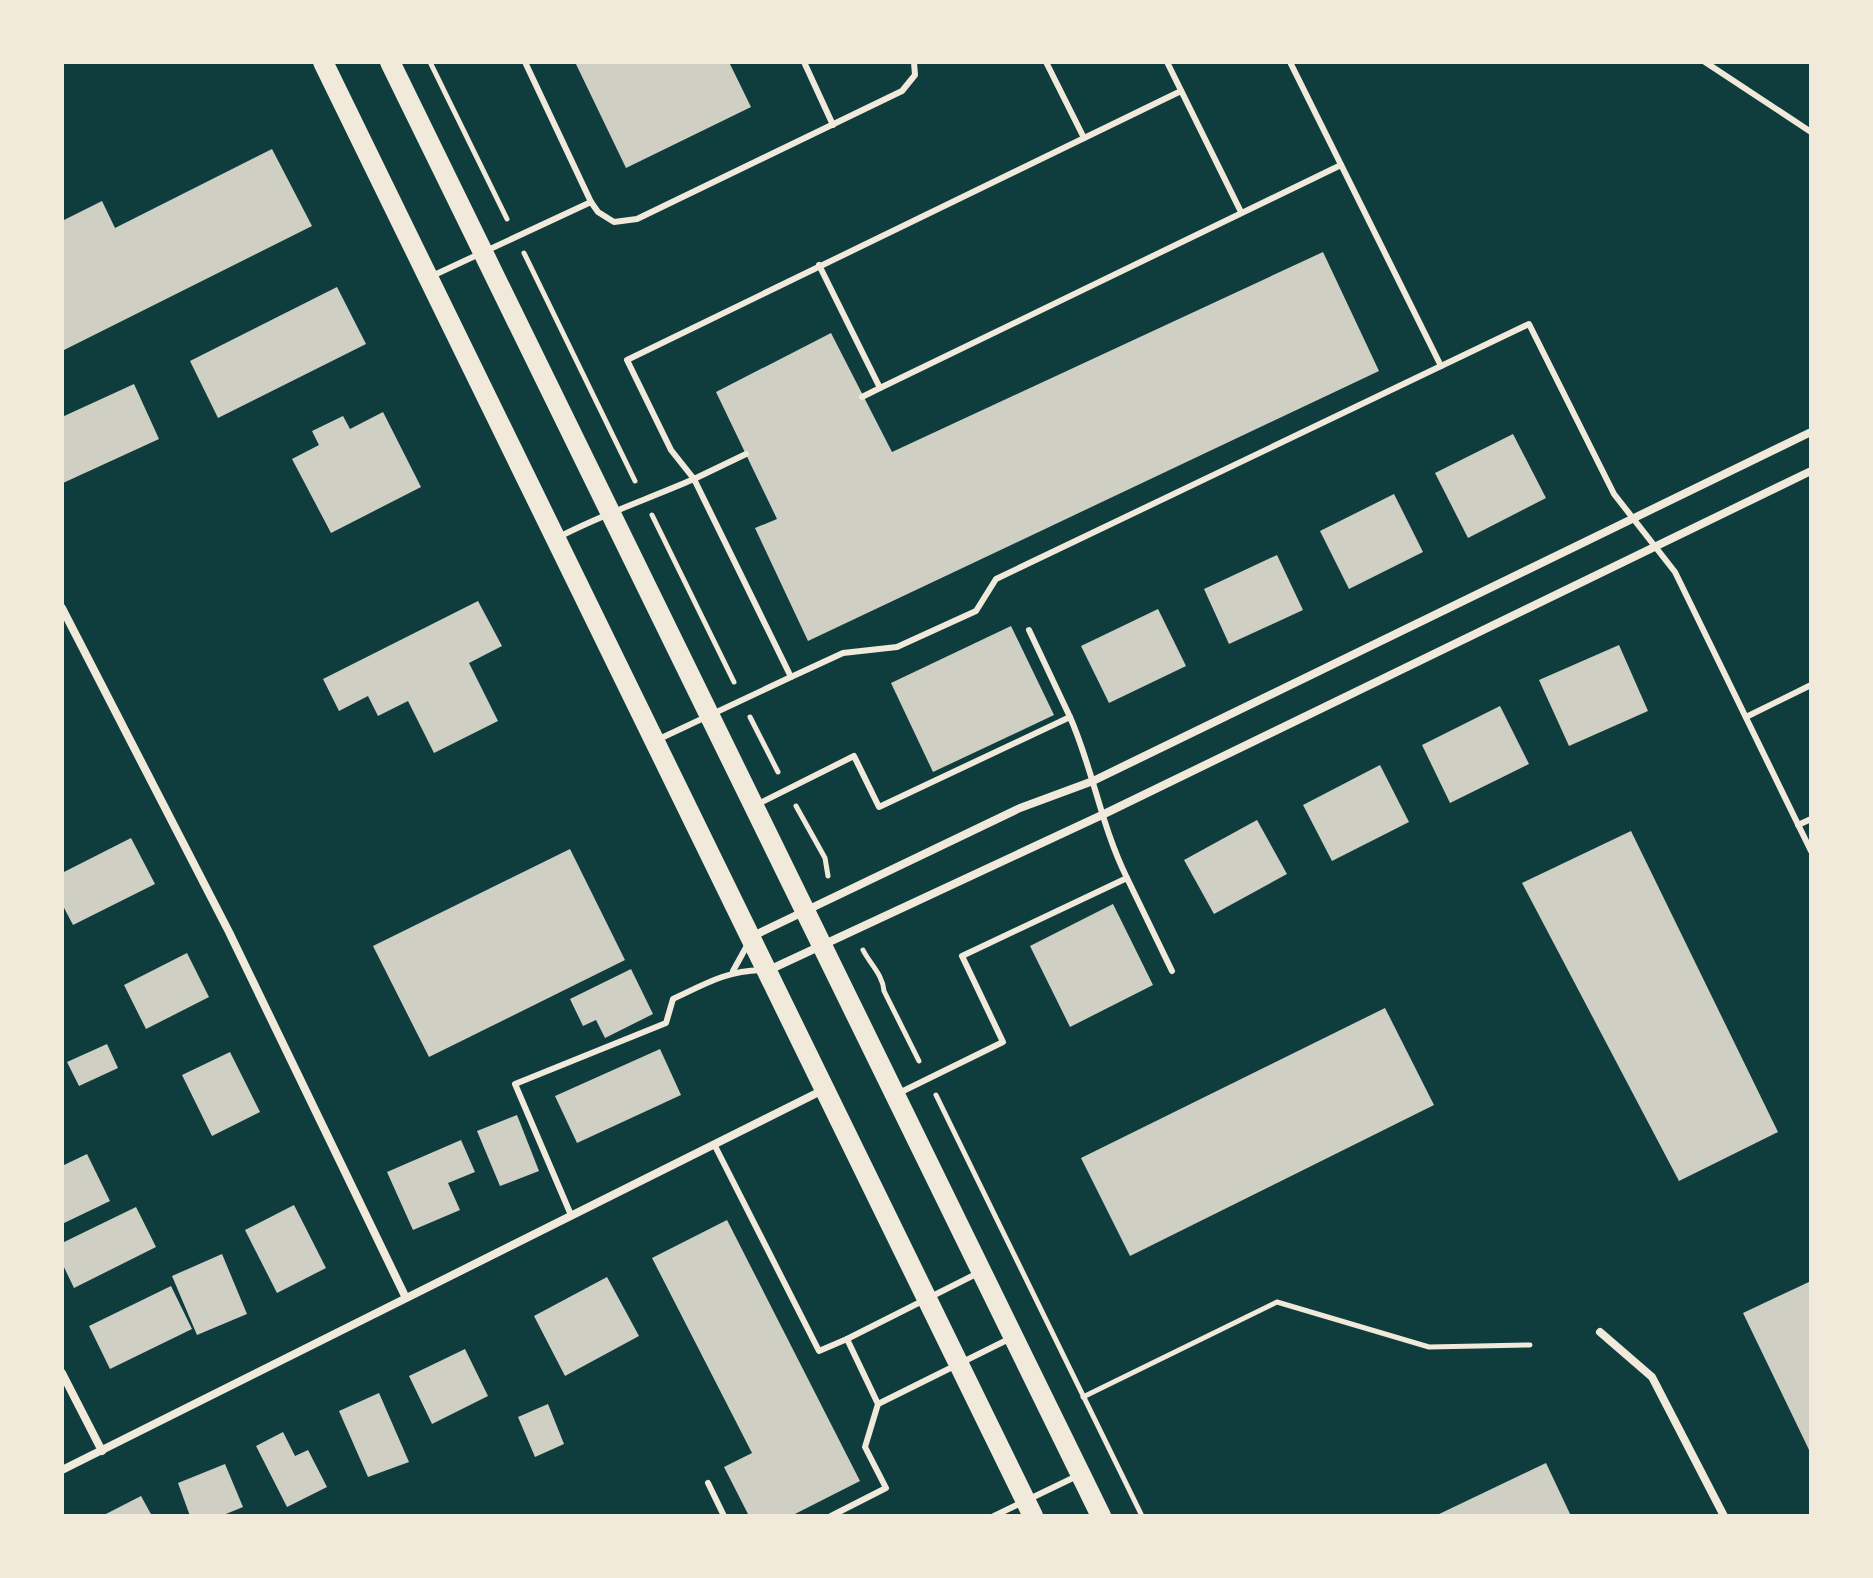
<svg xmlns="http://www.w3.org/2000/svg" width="1873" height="1578" font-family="Lato,sans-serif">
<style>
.building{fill:#cfcfc3}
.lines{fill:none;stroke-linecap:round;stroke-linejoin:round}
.path{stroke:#f1e9da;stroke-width:5}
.service{stroke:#f1e9da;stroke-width:6}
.minor{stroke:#f1e9da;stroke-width:8}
.primary{stroke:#f1e9da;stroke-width:20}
</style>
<rect width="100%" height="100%" fill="#0f3d3e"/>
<g class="building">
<polygon points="575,62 729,62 751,107 626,168"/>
<polygon points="272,149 312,226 62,351 62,221 102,201 115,228"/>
<polygon points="1323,252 1379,371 808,641 755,528 777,519 716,392 831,333 892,452"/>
<polygon points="337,287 366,344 218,418 190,361"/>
<polygon points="134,384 159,439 63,483 62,417"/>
<polygon points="383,412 421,487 331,533 292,459 319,445 312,431 343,416 350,429"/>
<polygon points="1513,434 1546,498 1468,538 1435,473"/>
<polygon points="1394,494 1423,552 1349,589 1320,531"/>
<polygon points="1277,555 1303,610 1229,644 1204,589"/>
<polygon points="478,601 502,646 469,663 498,721 434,753 408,701 378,716 368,696 339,711 323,679"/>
<polygon points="1158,609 1186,666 1109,703 1081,646"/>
<polygon points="1011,626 1054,715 933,772 891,683"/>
<polygon points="1619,645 1648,711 1569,746 1539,680"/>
<polygon points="1500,706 1529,764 1450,803 1422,745"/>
<polygon points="1380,765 1409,822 1332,861 1303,805"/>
<polygon points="1257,820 1287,874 1214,914 1184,860"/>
<polygon points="1631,831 1778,1132 1679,1181 1522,883"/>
<polygon points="131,838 155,884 73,925 62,904 62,873"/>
<polygon points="570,849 625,960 429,1057 373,946"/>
<polygon points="1113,904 1153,985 1070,1027 1030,946"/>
<polygon points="187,953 209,997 146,1029 124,985"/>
<polygon points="631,969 653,1014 605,1038 596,1020 583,1026 570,999"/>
<polygon points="1385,1008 1434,1105 1130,1256 1081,1158"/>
<polygon points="107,1044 118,1068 79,1086 67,1062"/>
<polygon points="660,1049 681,1095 577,1143 555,1096"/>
<polygon points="230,1052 260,1112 212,1136 182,1075"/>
<polygon points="517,1115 539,1171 500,1186 477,1131"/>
<polygon points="461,1140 475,1172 448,1183 460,1210 413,1230 387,1172"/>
<polygon points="87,1154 110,1201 62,1224 62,1166"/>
<polygon points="294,1205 326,1268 277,1293 245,1230"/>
<polygon points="136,1207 156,1247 74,1288 62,1263 62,1243"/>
<polygon points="727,1220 860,1481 791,1516 749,1516 724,1467 752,1453 652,1258"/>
<polygon points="222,1254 247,1314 197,1335 172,1276"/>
<polygon points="607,1277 639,1336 565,1376 534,1316"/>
<polygon points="1811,1281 1811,1454 1743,1313"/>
<polygon points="171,1286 192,1329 110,1369 89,1326"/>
<polygon points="465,1349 488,1396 432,1424 409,1376"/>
<polygon points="379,1393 409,1462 368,1477 339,1411"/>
<polygon points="548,1404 564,1444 535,1457 518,1417"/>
<polygon points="283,1432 295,1456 308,1450 327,1487 287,1507 256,1446"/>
<polygon points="1546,1463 1571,1516 1435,1516"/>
<polygon points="225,1464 243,1507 221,1516 190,1516 178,1483"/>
<polygon points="141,1496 152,1516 102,1516"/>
</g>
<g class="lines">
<g class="path">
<polyline points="430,62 507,219"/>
<polyline points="524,253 635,481"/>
<polyline points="652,515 734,682"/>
<polyline points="750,717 778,772"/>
<polyline points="796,806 825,858 828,876"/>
<path d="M863,950C870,964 883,975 884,991L919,1061"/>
<polyline points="936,1095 1142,1516"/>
<polyline points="1083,1397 1277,1302 1429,1347 1530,1345"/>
</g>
<g class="service">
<polyline points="804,62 833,125"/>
<polyline points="1046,62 1084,138"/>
<polyline points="1167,62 1241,212"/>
<polyline points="1290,62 1441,366"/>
<polyline points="1705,62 1811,132"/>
<polyline points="591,202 598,212 614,222 637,219 902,91 915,75 914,62"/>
<polyline points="819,265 880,388 1341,165"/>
<polyline points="432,276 591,202 525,62"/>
<polyline points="862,397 880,388"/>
<polyline points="746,454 694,479 671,450 627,360 1181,91"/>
<path d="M559,537C603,514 648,499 694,479L791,677L657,740"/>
<polyline points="1029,630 1070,717"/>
<polyline points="791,677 843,653 897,647 976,611 996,579 1529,324 1614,494 1675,572 1811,851"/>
<polyline points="1746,717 1811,685"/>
<path d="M758,804L854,756L879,807L1070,717C1093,769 1101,826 1127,878"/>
<polyline points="1798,825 1811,819"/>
<polyline points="733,971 749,942"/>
<polyline points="899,1093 1003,1042 962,956 1127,878 1172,971"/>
<polyline points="714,1144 819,1351 847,1339 878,1404 865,1447 886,1488 831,1516"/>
<path d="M571,1215L515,1084L666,1023L673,999C705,984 726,971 761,970"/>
<polyline points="847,1339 980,1272"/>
<polyline points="878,1404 1011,1338"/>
<polyline points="708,1483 724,1516"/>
<polyline points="994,1516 1077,1476"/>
</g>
<g class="minor">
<polyline points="62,608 229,932 405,1296"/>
<polyline points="753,936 1020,808 1093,781 1811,432"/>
<polyline points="769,970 1102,815 1811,471"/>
<polyline points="1600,1332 1652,1377 1724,1516"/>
<polyline points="62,1373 102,1451"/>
<polyline points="62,1470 823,1090"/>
</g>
<g class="primary">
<polyline points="323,62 1033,1516"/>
<polyline points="390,62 1101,1516"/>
</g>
</g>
<rect width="1873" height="1578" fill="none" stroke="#f1e9da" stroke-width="128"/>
</svg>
